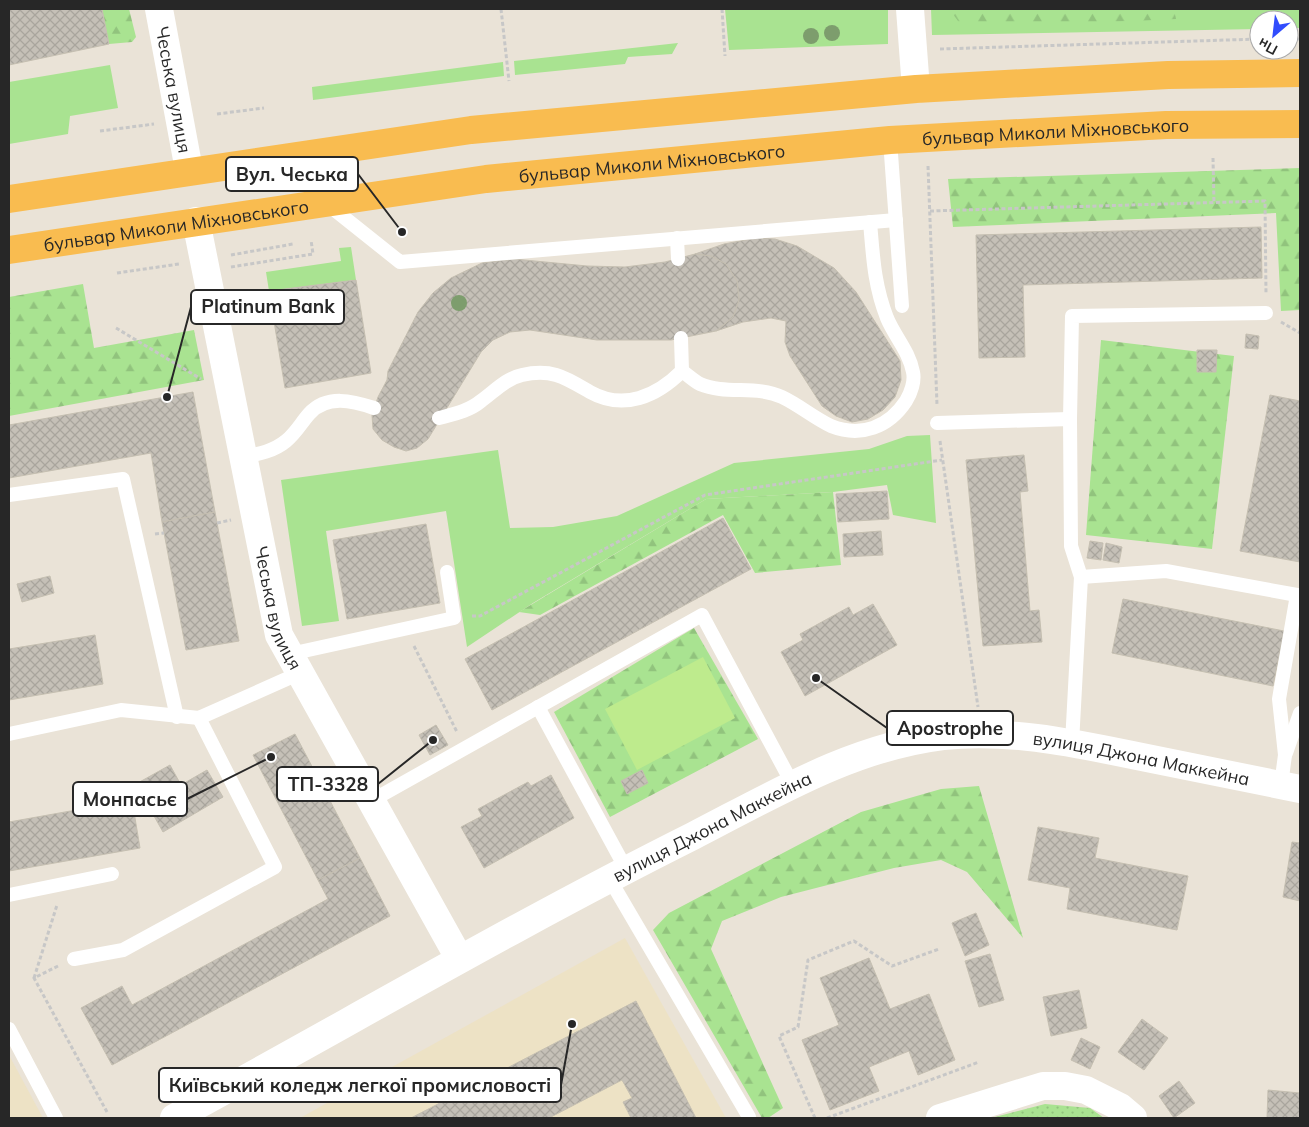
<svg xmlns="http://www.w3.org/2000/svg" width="1309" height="1127" font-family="Mulish,sans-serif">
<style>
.education{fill:#ede2c5}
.grass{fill:#a9e391}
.forest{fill:url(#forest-firs)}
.park{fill:url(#park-dots)}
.pitch{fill:#beeb8d}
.building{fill:url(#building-cross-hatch);stroke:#c5bfb1}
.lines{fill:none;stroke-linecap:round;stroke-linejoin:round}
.path{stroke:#c7c7c7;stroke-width:3;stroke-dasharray:4 2.5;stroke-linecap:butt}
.service{stroke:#fff;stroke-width:14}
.minor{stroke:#fff;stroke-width:28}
.tertiary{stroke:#fff;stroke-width:28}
.trunk{stroke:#f9bc50;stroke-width:28}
.tree{fill:#7d9d6d}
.labels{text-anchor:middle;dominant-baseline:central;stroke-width:4;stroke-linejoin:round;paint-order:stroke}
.street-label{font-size:18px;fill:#272727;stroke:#fff}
.leader{fill:none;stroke:#272727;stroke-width:2}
.callout-dot{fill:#272727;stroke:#fff;stroke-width:2}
.callout{fill:#fff;stroke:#272727;stroke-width:2}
.callout-label{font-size:19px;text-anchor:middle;font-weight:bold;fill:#272727}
</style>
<defs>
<pattern id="forest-firs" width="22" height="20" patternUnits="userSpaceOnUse" patternTransform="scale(1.25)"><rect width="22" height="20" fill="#a9e391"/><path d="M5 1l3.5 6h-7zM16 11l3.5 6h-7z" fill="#91c37d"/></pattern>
<pattern id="park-dots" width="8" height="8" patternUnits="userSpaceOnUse" patternTransform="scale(1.25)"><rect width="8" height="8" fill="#a9e391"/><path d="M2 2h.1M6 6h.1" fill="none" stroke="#91c37d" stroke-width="1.8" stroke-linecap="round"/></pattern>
<pattern id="building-cross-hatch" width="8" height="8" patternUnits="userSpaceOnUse" patternTransform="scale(1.25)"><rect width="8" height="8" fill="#c5c0b7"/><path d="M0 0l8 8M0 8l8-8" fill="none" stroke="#a9a59d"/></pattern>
</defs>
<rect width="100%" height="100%" fill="#eae3d7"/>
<g class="education">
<polygon points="625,938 726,1118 300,1118"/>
<polygon points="9,1055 43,1118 9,1118"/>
</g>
<g class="grass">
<polygon points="725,9 888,9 888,44 729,50"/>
<polygon points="931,9 1300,9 1300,28 1289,28 1289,20 1259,20 1259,29 932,35"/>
<polygon points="678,43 672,54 628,57 625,64 515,75 514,61"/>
<polygon points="503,62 504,76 313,100 312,87"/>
<polygon points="110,65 118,108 70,116 68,134 9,144 9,82"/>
<polygon points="351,247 356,280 269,291 266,272 341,261 339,248"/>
<polygon points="930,435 936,523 893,515 887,485 833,492 706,499 533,603 467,647 446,511 326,531 339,621 302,626 281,480 498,450 510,528 553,527 617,516 734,463 869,449 907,436"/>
</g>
<g class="forest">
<polygon points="102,9 129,9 136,37 132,42 109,44"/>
<polygon points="952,9 1174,9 1176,19 1064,24 961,25 950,10"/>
<polygon points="1300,168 1300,310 1281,311 1276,213 953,227 948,179"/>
<polygon points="83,284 94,348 194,330 204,380 9,416 9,297"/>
<polygon points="1101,340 1234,356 1212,549 1086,535"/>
<polygon points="833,492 841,565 755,573 723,515 540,615 519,612 706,499"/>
<polygon points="694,628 758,739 610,817 554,712"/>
<polygon points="979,786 1023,938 967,872 941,860 894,868 781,897 722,921 711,949 783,1108 768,1118 762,1118 653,930 669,913 861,812 941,789"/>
</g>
<polygon class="park" points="1045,1104 1090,1108 1104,1118 991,1118"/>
<polygon class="pitch" points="703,657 735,718 637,770 605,709"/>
<g class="building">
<polygon points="9,9 102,9 109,44 9,65"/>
<polygon points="1261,227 1262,278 1023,285 1025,357 979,358 976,235"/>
<polygon points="756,238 775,239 797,246 834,268 856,292 900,361 901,380 895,397 883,410 868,419 852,422 836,416 822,406 790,356 785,342 786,321 771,318 743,322 716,331 733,317 739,300 737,281 726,264 711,256 695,254 724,244"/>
<polygon points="695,254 711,256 726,264 737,281 739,300 733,317 716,331 671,340 597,340 530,330 510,332 493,340 481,352 428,439 417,448 406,451 394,447 382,440 373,429 372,415 378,397 387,380 388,371 418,312 433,293 451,278 482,263 514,259 587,266 625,267 665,262"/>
<polygon points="356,280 371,373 285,388 269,291"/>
<polygon points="1246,334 1259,336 1258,349 1245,348"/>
<polygon points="1197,350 1217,350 1216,372 1197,372"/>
<polygon points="193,392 215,512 162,522 151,453 9,478 9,425"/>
<polygon points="1270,395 1300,401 1300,562 1240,551"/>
<polygon points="1024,455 1028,491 1020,492 1030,611 1039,610 1042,642 983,646 966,460"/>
<polygon points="887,491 889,519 838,522 836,494"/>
<polygon points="215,512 239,641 186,650 162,522"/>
<polygon points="723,518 751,569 492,710 465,659"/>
<polygon points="426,524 440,603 347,619 333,540"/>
<polygon points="881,531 883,555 844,557 843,534"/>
<polygon points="1090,541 1103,543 1101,560 1087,558"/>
<polygon points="1106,543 1122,547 1119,563 1103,560"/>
<polygon points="50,576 54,593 22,602 17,584"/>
<polygon points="1123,599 1284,631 1273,686 1112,653"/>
<polygon points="873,604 897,645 805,696 781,652 803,640 800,634 849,607 853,615"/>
<polygon points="95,635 103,684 9,700 9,649"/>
<polygon points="436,725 448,745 430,755 419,735"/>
<polygon points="295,734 360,858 318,880 253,755"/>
<polygon points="170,765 181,785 207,770 223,797 163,832 136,784"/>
<polygon points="642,770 648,783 627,794 621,781"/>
<polygon points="551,775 574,818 484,868 461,827 482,816 478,809 528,782 531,786"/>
<polygon points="132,800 140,848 9,871 9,822"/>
<polygon points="1038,827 1099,838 1095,858 1188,876 1177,930 1067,909 1070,888 1028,880"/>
<polygon points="1292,842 1300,843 1300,901 1283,897"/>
<polygon points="360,858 390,916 112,1065 81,1008 122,986 132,1005 328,899 318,880"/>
<polygon points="976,913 989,945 965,956 952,923"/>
<polygon points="990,954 1004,1000 979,1007 965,961"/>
<polygon points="869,958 890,1009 929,994 955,1060 918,1075 909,1051 869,1067 879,1091 830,1110 802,1040 839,1025 820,978"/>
<polygon points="1079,990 1087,1028 1051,1036 1043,997"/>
<polygon points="636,1001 696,1118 631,1118 623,1102 632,1098 622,1080 549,1118 411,1118"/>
<polygon points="1142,1019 1168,1038 1144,1070 1118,1052"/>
<polygon points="1081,1038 1100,1047 1090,1069 1071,1060"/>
<polygon points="1179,1081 1195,1103 1174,1118 1159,1096"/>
<polygon points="1268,1090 1300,1093 1300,1118 1267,1118"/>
</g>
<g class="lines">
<g class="path">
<polyline points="501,9 509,81"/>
<polyline points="722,9 725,56"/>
<polyline points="1289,39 1300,39"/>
<polyline points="940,49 1259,39"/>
<polyline points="217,114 264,108"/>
<polyline points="100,131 154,124"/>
<polyline points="1213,158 1214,203"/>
<polyline points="928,166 937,405"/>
<polyline points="930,211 1265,201 1266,294"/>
<polyline points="231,255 293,244"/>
<polyline points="231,267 313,254 311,240"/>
<polyline points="117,273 179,264"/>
<polyline points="1281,322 1300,333"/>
<polyline points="116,328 201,379"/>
<polyline points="940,441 978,707"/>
<polyline points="217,523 231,520"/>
<polyline points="155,534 164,533"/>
<polyline points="472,616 480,616 705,495 942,460"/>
<polyline points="414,646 457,732"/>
<polyline points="58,966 34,978 107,1112"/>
<polyline points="34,978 57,905"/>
<polyline points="815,1118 779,1036 798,1027 808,960 854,941 892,966 939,949"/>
<polyline points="827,1118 979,1062"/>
</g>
<g class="service">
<polyline points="890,140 902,306"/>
<polyline points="326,203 400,262 896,220"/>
<polyline points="677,238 678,259"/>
<polyline points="681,338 682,371"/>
<path d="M439,418C454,414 469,411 481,401C495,391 505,379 522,375C552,368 566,378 590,392C624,411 657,396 682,371C688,375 694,381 700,384C726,395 757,385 782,397C799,405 814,418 831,426C861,438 889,427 906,401C911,393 915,381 913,372C909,351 895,337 887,318C874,285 873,256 870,222"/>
<polyline points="1070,419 1072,316 1266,313"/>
<polyline points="937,423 1070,419 1071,546 1081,577 1072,743"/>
<path d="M243,457C259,454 274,451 286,441C296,433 301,423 309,414C327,394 353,401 374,408"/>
<polyline points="9,495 123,479 177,717"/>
<polyline points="1081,577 1166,571 1297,595 1279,699 1285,755 1281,785"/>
<polyline points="290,654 454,618 447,572"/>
<polyline points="538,707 626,869"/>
<polyline points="9,734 121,710 199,718 300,673"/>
<polyline points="1286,753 1300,713"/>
<polyline points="371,801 702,615 793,785"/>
<polyline points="609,878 749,1117"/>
<polyline points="9,895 112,874"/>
<polyline points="74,959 123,950 275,867 199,718"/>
<polyline points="9,1029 56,1118"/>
</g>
<g class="minor">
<path id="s1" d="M159,9L189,170"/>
<polyline points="910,9 916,89"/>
<path id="s2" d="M196,221L279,635L459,958"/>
<polyline points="940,1118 1043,1086 1065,1086 1086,1090 1120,1107 1133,1118"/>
</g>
<path class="tertiary" id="s3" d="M174,1118C347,1024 517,924 693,836C773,795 852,747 943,736C1009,729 1073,743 1137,756C1192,767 1246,778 1300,789"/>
<g class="trunk">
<polyline points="9,199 471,130 916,89 1168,75 1300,73"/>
<path id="s4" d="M9,250L486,179L890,140L1166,125L1300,124"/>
</g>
</g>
<g class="tree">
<circle cx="832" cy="33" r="8"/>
<circle cx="811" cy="36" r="8"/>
<circle cx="459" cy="303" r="8"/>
</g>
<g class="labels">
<g class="street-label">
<text stroke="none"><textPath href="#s1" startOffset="82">Чеська вулиця</textPath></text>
<text stroke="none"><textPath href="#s4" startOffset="1054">бульвар Миколи Міхновського</textPath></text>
<text stroke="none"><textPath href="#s4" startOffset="649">бульвар Миколи Міхновського</textPath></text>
<text stroke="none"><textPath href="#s4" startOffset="169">бульвар Миколи Міхновського</textPath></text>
<text stroke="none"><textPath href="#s2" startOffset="396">Чеська вулиця</textPath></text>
<text stroke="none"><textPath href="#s3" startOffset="1062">вулиця Джона Маккейна</textPath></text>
<text stroke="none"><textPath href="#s3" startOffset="612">вулиця Джона Маккейна</textPath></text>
</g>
</g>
<path class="leader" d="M402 232L358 174M167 397L191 307M816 678L887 728M433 740L378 784M271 757L187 799M572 1024L561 1085"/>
<g class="callout-dot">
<circle cx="402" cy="232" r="5"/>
<circle cx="167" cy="397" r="5"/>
<circle cx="816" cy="678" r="5"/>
<circle cx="433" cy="740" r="5"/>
<circle cx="271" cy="757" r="5"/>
<circle cx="572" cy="1024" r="5"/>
</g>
<g class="callout">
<rect x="226" y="157" width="132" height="34" rx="5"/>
<rect x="191" y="290" width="153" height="34" rx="5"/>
<rect x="887" y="711" width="126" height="34" rx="5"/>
<rect x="277" y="767" width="101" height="34" rx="5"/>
<rect x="73" y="782" width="114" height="34" rx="5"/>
<rect x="159" y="1068" width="402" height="34" rx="5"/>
</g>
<g class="callout-label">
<text x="292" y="181">Вул. Чеська</text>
<text x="268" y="313">Platinum Bank</text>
<text x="950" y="735">Apostrophe</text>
<text x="328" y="791">ТП-3328</text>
<text x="130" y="806">Монпасьє</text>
<text x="360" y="1092">Київський коледж легкої промисловості</text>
</g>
<rect width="1309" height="1127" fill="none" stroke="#272727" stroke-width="20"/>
<g transform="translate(1274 35) rotate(208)"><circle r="24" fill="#ffffff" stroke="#a9a9a9"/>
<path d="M0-4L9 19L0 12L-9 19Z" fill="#314dfd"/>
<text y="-8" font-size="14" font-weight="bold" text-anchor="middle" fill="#272727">Пн</text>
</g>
</svg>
